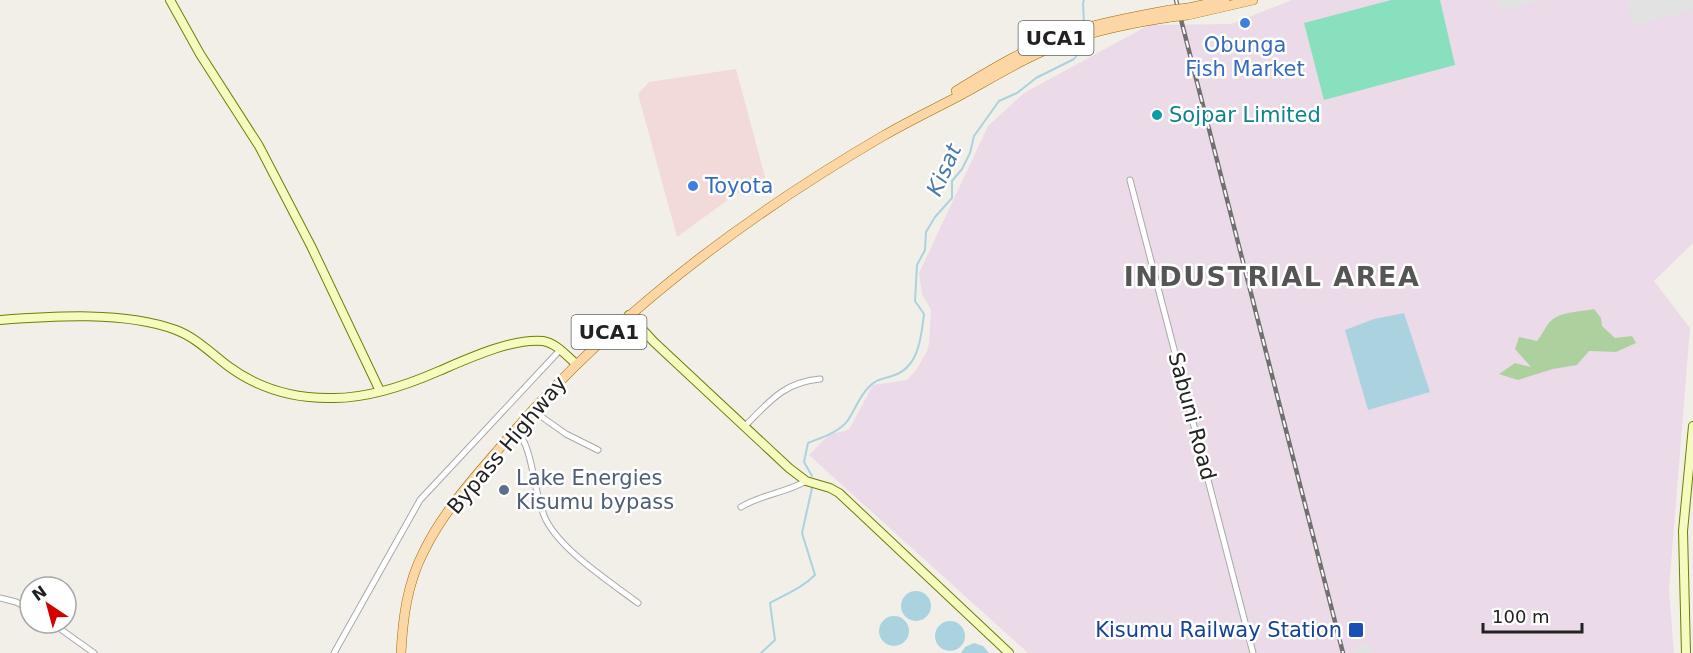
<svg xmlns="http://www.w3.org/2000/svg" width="1693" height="653" font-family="'DejaVu Sans',sans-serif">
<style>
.commercial{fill:#f2dad9}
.industrial{fill:#ebdbe8}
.forest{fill:#add19e}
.pitch{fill:#88e0be}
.parking{fill:#e2e2e2}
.water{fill:#aad3df}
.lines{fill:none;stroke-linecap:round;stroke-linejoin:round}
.stream{stroke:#aad3df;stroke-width:2}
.street-casing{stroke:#a9a9a9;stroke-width:7}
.secondary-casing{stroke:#707d05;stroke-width:10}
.primary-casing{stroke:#a06b00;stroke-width:10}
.street{stroke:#fff;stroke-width:5}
.secondary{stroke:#f7fabf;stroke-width:8}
.primary{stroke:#fcd6a4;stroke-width:9}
.rail-casing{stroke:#707070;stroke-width:4.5}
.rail{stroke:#fff;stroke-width:2;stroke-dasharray:7;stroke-linecap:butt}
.primary-bridge-casing{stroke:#a06b00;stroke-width:10;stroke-linecap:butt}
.primary-bridge{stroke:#fcd6a4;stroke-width:9}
.shop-dot{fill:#3f7fe0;stroke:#fff;stroke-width:2}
.culture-dot{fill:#0f9aa8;stroke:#fff;stroke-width:2}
.service-dot{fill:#5c6f8a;stroke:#fff;stroke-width:2}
.transit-dot{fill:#1a4fb4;stroke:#fff;stroke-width:2}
.labels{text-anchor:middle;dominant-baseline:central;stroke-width:5;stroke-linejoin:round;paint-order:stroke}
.shield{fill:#fff;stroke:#646464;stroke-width:1.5}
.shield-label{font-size:20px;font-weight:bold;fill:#222}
.shop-label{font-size:21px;fill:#366cbe;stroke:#fff}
.culture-label{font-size:21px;fill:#0d838f;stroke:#fff;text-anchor:start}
.street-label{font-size:21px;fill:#222;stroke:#fff}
.service-label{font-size:21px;fill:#4e5e75;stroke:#fff;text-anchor:start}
.transit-label{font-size:21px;fill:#164399;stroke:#fff;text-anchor:end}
.water-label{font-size:22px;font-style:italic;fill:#4a7aab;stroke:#fff}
.district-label{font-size:27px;font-weight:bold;letter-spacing:1.5px;fill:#555;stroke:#fff}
</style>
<rect width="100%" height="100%" fill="#f2efe9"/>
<polygon class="commercial" points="736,69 766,181 736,194 677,237 638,94 649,82"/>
<polygon class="industrial" points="1292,0 1693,0 1693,243 1654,281 1690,328 1669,589 1674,653 1028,653 809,455 830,434 845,431 850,428 873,385 907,380 917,369 927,351 929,344 931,310 922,294 919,273 988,126 1024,93 1149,25 1231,24"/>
<path class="forest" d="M1594,309L1601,318L1602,326L1615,338L1632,336L1636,343L1616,352L1589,351L1577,365L1553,369L1518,380L1499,374L1515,363L1531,367L1515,349L1519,337L1537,341C1542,335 1544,330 1548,324C1558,311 1580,312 1594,309Z"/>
<polygon class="pitch" points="1391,0 1440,0 1455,65 1324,100 1304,23"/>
<g class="parking">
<polygon points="1497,0 1542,0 1501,11"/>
<polygon points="1627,0 1693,0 1693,9 1633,26"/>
<polygon points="1369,643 1372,653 1354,653 1353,647"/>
</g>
<g class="water">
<polygon points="1404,313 1430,392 1368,410 1345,330 1374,319"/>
<circle cx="916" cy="606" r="15"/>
<circle cx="894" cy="631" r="15"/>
<circle cx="950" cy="636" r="15"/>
<polygon points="974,643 983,646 989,653 961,653 965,647"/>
</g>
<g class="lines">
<g class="stream">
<polyline points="1084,24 1083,3 1084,0"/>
<path d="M812,476L804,462L808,443C820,438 840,432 848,420C855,410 859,397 868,388C876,379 882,379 892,376C919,368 921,338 924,314L915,301L917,265L925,250L926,232L935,217L952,198V181L962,169L970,153L974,136L999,101L1017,93L1036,78L1074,59L1086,44L1085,39"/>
<path d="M761,653L775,640L770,603C786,594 802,588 815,575L802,533L812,488"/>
</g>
<defs>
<g id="street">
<polyline points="1130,180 1253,653"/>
<polyline points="532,410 566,434 598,450"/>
<path d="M745,426C769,402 784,382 820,379"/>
<path d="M515,428C535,449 532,492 546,520C562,551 610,582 638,603"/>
<path d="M741,507C762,494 786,493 806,481"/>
<polyline points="0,598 16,602 30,609"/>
<polyline points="52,623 94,653"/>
<polyline points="334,653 420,500 560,350"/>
</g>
<g id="secondary">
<polyline points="170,0 200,54 259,146 311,246 380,391"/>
<polyline points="629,315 654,342 789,468 806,481 830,488 839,493 1009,653"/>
<path d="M0,320C53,316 125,311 176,330C195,337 211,353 228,366C259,389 296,399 334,398C370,398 407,385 439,371C467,359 512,338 543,341C556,343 567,356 576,364"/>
<polyline points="1686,653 1683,531 1693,426"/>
</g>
<g id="primary">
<polyline points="1188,8 1225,0"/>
<polyline points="1188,15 1253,0"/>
<path d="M956,91C992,69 1030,46 1071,32C1104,22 1137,16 1170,10"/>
<path d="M401,653C403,617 407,584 424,551C442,514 471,481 498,450C604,322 739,220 883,136C907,122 932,110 957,97C994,77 1029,55 1069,40C1102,29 1137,22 1171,17"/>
</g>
</defs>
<use href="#street" class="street-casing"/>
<use href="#secondary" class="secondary-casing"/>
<use href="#primary" class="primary-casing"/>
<use href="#street" class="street"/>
<use href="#secondary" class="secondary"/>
<use href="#primary" class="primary"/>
<defs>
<polyline id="rail" points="1176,0 1343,653"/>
</defs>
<use href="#rail" class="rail-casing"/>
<use href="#rail" class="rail"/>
<defs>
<g id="primary-bridge">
<polyline points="1170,10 1188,8"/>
<polyline points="1171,17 1188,15"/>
</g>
</defs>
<use href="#primary-bridge" class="primary-bridge-casing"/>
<use href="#primary-bridge" class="primary-bridge"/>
</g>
<g class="shop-dot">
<circle cx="1245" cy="23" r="6"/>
<circle cx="693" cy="186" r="6"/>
</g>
<circle class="culture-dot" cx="1157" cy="115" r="6"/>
<circle class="service-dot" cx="504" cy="490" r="6"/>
<rect class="transit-dot" x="1348" y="622" width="16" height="16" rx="3"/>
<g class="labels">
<g class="shield">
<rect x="1018.5" y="21" width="75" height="34" rx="4.5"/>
<rect x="571.5" y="315" width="75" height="34" rx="4.5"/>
</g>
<g class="shield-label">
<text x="1056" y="38">UCA1</text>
<text x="609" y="332">UCA1</text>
</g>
<g class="shop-label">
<text x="1245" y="45">Obunga<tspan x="1245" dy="24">Fish Market</tspan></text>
<text x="705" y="186" text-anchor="start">Toyota</text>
</g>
<g class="culture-label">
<text x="1169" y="115">Sojpar Limited</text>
</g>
<g class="street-label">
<text transform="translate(1192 416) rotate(75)">Sabuni Road</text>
<text transform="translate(507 445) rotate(-50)">Bypass Highway</text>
</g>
<g class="service-label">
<text x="516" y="478">Lake Energies<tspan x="516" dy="24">Kisumu bypass</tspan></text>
</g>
<g class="transit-label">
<text x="1342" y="630">Kisumu Railway Station</text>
</g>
<g class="water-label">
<text transform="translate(944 170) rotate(-66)">Kisat</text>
</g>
<g class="district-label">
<text x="1272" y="276">INDUSTRIAL AREA</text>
</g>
</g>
<g transform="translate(48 605) rotate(324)"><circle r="28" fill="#ffffff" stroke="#a7a7a7" stroke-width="1.5"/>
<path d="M0-4.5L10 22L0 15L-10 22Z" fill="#d40000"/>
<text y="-9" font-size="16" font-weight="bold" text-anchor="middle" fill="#222222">N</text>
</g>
<path d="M1483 623v9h99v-9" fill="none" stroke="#222222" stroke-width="3"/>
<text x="1492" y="623" font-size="18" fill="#222222" stroke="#ffffff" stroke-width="4.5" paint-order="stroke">100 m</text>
</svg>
